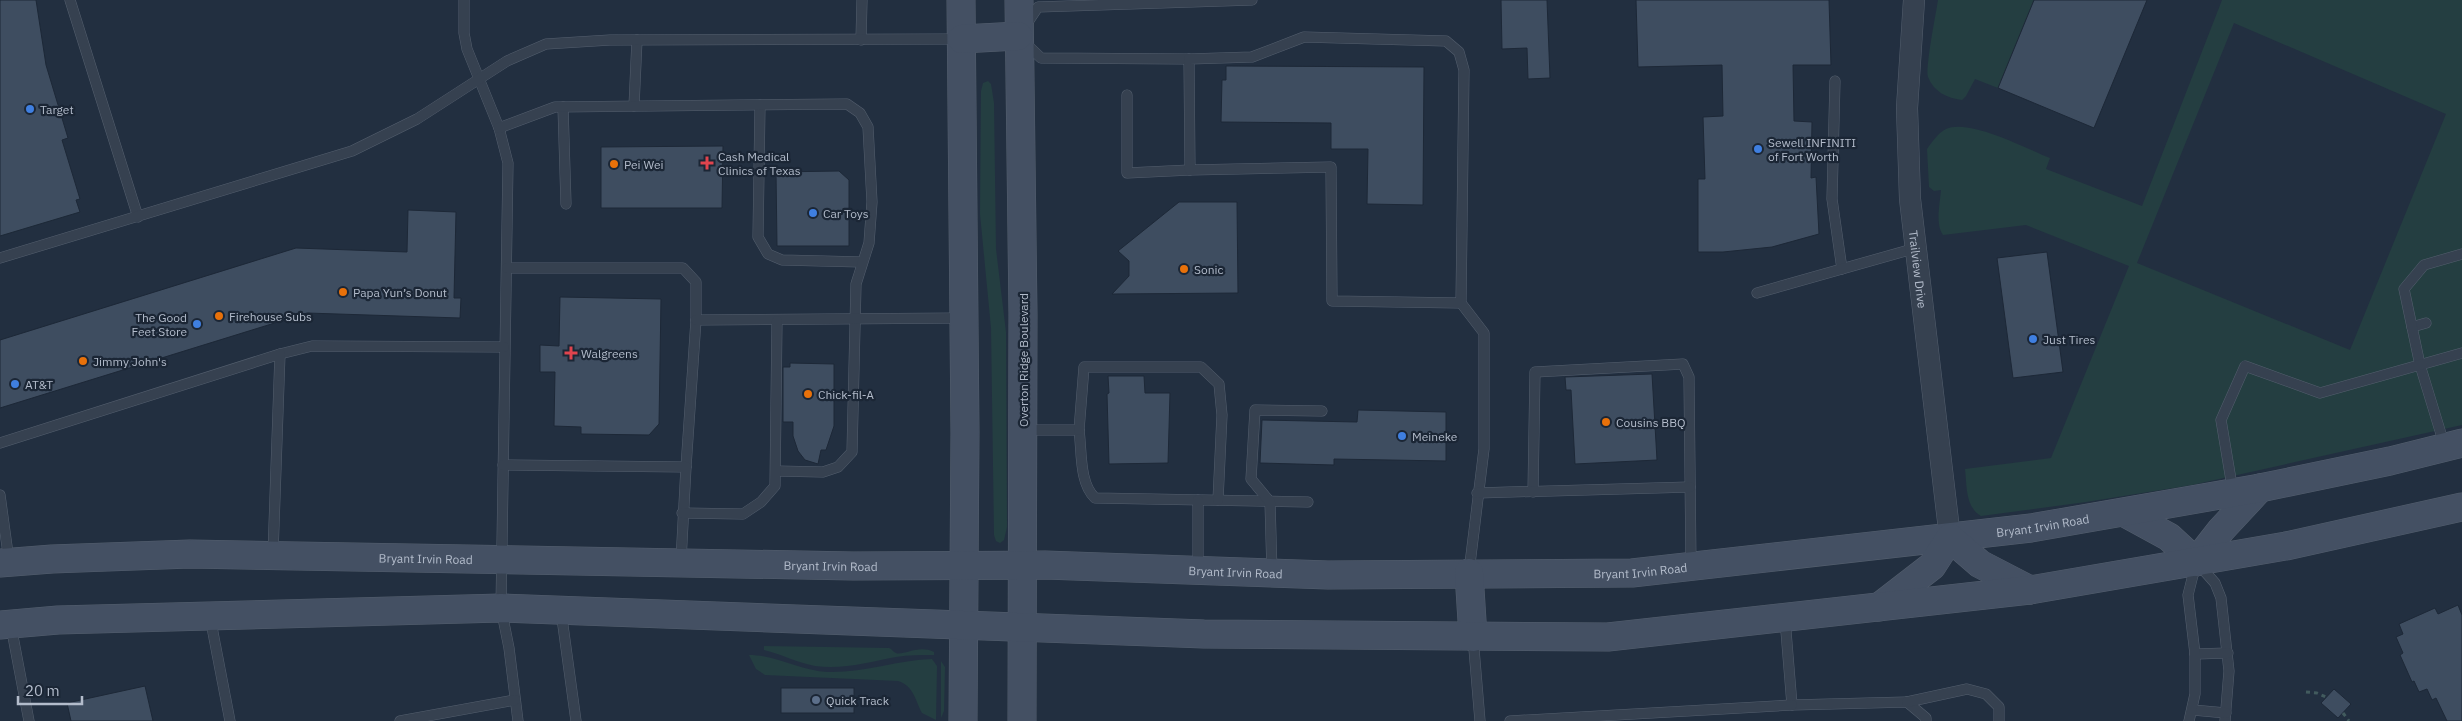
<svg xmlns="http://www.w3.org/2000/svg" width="2462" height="721" font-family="'IBM Plex Sans',sans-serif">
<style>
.green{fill:#243e41;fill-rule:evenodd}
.building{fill:#3e4d60;stroke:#1d2837}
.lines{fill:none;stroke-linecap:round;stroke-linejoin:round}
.lane-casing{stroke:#545f6e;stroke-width:11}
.street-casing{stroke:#545f6e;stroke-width:22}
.secondary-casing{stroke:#545f6e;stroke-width:29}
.path{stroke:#425b5e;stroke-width:3;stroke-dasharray:4 4;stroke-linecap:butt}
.lane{stroke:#364150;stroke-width:10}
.street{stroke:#364150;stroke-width:21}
.secondary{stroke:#445063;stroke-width:28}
.shop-dot{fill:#3f7fe0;stroke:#1b2635;stroke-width:2}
.health-dot{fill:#e0444e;stroke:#1b2635;stroke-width:2}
.food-dot{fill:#e8710a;stroke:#1b2635;stroke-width:2}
.service-dot{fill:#5c6f8a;stroke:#1b2635;stroke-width:2}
.labels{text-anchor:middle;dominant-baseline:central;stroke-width:4.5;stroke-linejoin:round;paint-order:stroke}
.poi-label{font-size:12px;fill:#b3bccb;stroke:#1b2635;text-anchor:start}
.street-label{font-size:12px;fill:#b3bccb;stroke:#1b2635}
</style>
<rect width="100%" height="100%" fill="#222f40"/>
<g class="green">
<path d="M1938,0H2034L1998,88L1975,79L1966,96L1962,100C1947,98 1934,92 1928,77C1925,68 1936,13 1938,0Z"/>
<path d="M2222,0H2462V425L2192,485L2086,502L1981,516C1965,507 1967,485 1965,469L2051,458L2129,266L2026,225L1943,235C1935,224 1940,203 1941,190L1934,191L1929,187L1927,149C1932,142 1938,133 1946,129C1969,118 2027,149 2050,158L2046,169L2142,206ZM2234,23L2446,114L2350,350L2137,263Z"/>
<polygon points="988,81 991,84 994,103 996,249 1006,332 1007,527 1004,540 1000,543 996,541 994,535 991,328 980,214 981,91 983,83"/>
<path d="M764,646L889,648C892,649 893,652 896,653C903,656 919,644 934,652V655C921,655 908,655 896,657C869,662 843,670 815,666C798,663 781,654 764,650Z"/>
<path d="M749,655C777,655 800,671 828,672C863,673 898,660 932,659L937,666L936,720L922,713C915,700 914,686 898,681L765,675L756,669Z"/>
<polygon points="941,661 945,667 944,711 941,718"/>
</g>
<g class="building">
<polygon points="0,0 36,0 46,65 68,138 62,140 80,199 76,200 80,212 0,236"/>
<polygon points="1501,0 1547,0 1550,78 1528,79 1527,48 1502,49"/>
<polygon points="1636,0 1829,0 1831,65 1793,65 1794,121 1812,122 1811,178 1816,177 1819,234 1772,247 1723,252 1698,252 1698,179 1705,179 1703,117 1723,116 1722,65 1638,67"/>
<polygon points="2034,0 2147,0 2094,128 1998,88"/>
<polygon points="1226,66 1424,67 1423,205 1367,204 1368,149 1331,149 1331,123 1221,122 1222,80 1226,80"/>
<polygon points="723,146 722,208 601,208 601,147"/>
<polygon points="839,171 849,180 849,246 777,246 776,172"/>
<polygon points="1179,202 1237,202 1238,293 1112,294 1129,276 1129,261 1118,251"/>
<polygon points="408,210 456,212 454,298 461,298 460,318 307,313 0,408 0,340 296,248 407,252"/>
<polygon points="2047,252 2063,372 2013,378 1997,258"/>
<polygon points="560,297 661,299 659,424 649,435 581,434 581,427 554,426 555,372 540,372 540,345 559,346"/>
<polygon points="790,363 834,364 834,426 826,450 821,450 818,464 805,460 798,451 793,436 793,422 783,422 783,367 790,367"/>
<polygon points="1652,374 1657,460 1575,464 1571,390 1566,390 1565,377"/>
<polygon points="1108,376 1144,376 1145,393 1170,393 1168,463 1109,464 1107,394 1109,393"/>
<polygon points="1358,410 1446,412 1446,461 1334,459 1334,465 1260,463 1262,420 1357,422"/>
<polygon points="2458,605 2462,615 2462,721 2447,721 2436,698 2432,700 2427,689 2419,692 2414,681 2412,682 2400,655 2403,653 2396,637 2403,634 2399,624 2435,608 2438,614"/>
<polygon points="145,686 153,721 71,721 67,703"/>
<rect x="781" y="688" width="73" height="25"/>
<polygon points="2334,689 2351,704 2338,718 2321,703"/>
</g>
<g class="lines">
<defs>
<g id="lane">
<polyline points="70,0 138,217"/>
<polyline points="464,0 464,33 467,49 499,128 508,163 501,608 509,648 518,721"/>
<polyline points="1026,25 1038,7 1252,0"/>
<polyline points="861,40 862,0"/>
<polyline points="1024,42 1041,58 1189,59"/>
<polyline points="1835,81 1832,199 1842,269"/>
<polyline points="1127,95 1127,173 1190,170"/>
<polyline points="760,105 758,237 768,254 782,260 862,262"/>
<polyline points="634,106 637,40"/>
<polyline points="563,107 566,204"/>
<polyline points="499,128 555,107 847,104 860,113 868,127 872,202 869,243 856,284 852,452 838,467 823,472 776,471"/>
<polyline points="0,258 352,151 417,119 507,61 546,44 610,40 961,39"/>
<polyline points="507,268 683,268 696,282 696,320 686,467"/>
<polyline points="1757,293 1916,248"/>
<polyline points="1461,303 1464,70 1459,52 1446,41 1304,37 1252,57 1189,59 1190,170 1331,167 1332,301 1461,303 1484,333 1484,449 1469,572"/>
<polyline points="696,320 962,318"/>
<polyline points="2412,327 2426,323"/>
<polyline points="280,354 312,346 504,347"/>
<path d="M1024,430H1079C1082,451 1079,483 1095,498L1308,502"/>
<polyline points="1079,430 1084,367 1201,367 1219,384 1222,415 1218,500"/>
<polyline points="0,443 280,354 273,554"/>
<polyline points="2445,447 2420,365 2404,289 2424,265 2462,254"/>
<polyline points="503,465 686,467 681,561"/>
<polyline points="1533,492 1535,372 1683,364 1689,377 1691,565"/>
<polyline points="2233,492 2221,420 2245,366 2320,393 2462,353"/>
<polyline points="1477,493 1690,487"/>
<polyline points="0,495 9,561"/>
<polyline points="1198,500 1198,569"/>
<polyline points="682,513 743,514 761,502 775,486 777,321"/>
<polyline points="2199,565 2215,583 2221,598 2229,671 2225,721"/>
<polyline points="1272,572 1270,502 1251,479 1255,410 1322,411"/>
<polyline points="561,611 576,721"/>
<polyline points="210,617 230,721"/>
<polyline points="1785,619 1792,705 1907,702 1926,718 1926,721"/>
<polyline points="11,626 29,721"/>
<polyline points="1473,637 1480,721"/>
<polyline points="2195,654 2228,653"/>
<polyline points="1907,702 1967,689 1986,694 1999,707 1999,721"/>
<polyline points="2193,710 2226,713"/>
<polyline points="400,721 515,700"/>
<polyline points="1510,721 1792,705"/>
<polyline points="2189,721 2195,694 2195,654 2188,595 2196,563"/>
</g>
<g id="street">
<path id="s1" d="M1914,0L1907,108L1910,199L1950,538"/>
</g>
<g id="secondary">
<polyline points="961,0 965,432 963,721"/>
<polyline points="1019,0 1023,314 1022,721"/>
<polyline points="962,39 1018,36"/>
<polyline points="2125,513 2169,537 2196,562"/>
<polyline points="2196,562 2221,530 2260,488"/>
<path id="s2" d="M0,563L52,559L190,554L853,566L1045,565L1328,575L1632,573L2031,528L2260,488L2390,461L2462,443"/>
<polyline points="1469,573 1473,637"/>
<polyline points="1879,607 1932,566 1950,538 1980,564 2030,590"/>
<polyline points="0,625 58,620 501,608 1204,634 1608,637 2030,590 2286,546 2462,507"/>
</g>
</defs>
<use href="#lane" class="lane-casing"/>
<use href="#street" class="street-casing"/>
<use href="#secondary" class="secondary-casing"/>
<g class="path">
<polyline points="2306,692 2317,693 2326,697"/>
<polyline points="2343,713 2349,721"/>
</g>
<use href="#lane" class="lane"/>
<use href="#street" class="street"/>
<use href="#secondary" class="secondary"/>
</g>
<g class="shop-dot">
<circle cx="30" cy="109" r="5"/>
<circle cx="1758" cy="149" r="5"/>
<circle cx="813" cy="213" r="5"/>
<circle cx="197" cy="324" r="5"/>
<circle cx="2033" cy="339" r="5"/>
<circle cx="15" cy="384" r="5"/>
<circle cx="1402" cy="436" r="5"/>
</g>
<g class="health-dot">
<path d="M704.5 155.5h5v5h5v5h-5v5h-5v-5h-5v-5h5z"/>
<path d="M568.5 345.5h5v5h5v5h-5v5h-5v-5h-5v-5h5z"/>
</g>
<g class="food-dot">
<circle cx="614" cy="164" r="5"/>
<circle cx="1184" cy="269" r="5"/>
<circle cx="343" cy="292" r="5"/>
<circle cx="219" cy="316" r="5"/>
<circle cx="83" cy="361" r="5"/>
<circle cx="808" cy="394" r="5"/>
<circle cx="1606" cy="422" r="5"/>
</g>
<circle class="service-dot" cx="816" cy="700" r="5"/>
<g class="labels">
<g class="poi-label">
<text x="40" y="109">Target</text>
<text x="1768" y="142">Sewell INFINITI<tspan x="1768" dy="14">of Fort Worth</tspan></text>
<text x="718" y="156">Cash Medical<tspan x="718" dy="14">Clinics of Texas</tspan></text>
<text x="624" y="164">Pei Wei</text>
<text x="823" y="213">Car Toys</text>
<text x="1194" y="269">Sonic</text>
<text x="353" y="292">Papa Yun’s Donut</text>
<text x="229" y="316">Firehouse Subs</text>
<text x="187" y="317" text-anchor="end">The Good<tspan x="187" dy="14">Feet Store</tspan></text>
<text x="2043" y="339">Just Tires</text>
<text x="581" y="353">Walgreens</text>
<text x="93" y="361">Jimmy John's</text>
<text x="25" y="384">AT&amp;T</text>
<text x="818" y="394">Chick-fil-A</text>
<text x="1616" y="422">Cousins BBQ</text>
<text x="1412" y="436">Meineke</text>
<text x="826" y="700">Quick Track</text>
</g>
<g class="street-label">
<text stroke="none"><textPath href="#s1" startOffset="270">Trailview Drive</textPath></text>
<text transform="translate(1023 360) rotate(-90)">Overton Ridge Boulevard</text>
<text stroke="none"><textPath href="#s2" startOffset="2046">Bryant Irvin Road</textPath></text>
<text stroke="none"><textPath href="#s2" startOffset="426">Bryant Irvin Road</textPath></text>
<text stroke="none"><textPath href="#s2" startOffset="831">Bryant Irvin Road</textPath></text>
<text stroke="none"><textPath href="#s2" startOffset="1641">Bryant Irvin Road</textPath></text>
<text stroke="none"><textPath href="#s2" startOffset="1236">Bryant Irvin Road</textPath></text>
</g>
</g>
<path d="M18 696v8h64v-8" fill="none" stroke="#b3bccb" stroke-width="2.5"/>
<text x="25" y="696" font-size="15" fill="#b3bccb" stroke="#1b2635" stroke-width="4" paint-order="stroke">20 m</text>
</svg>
